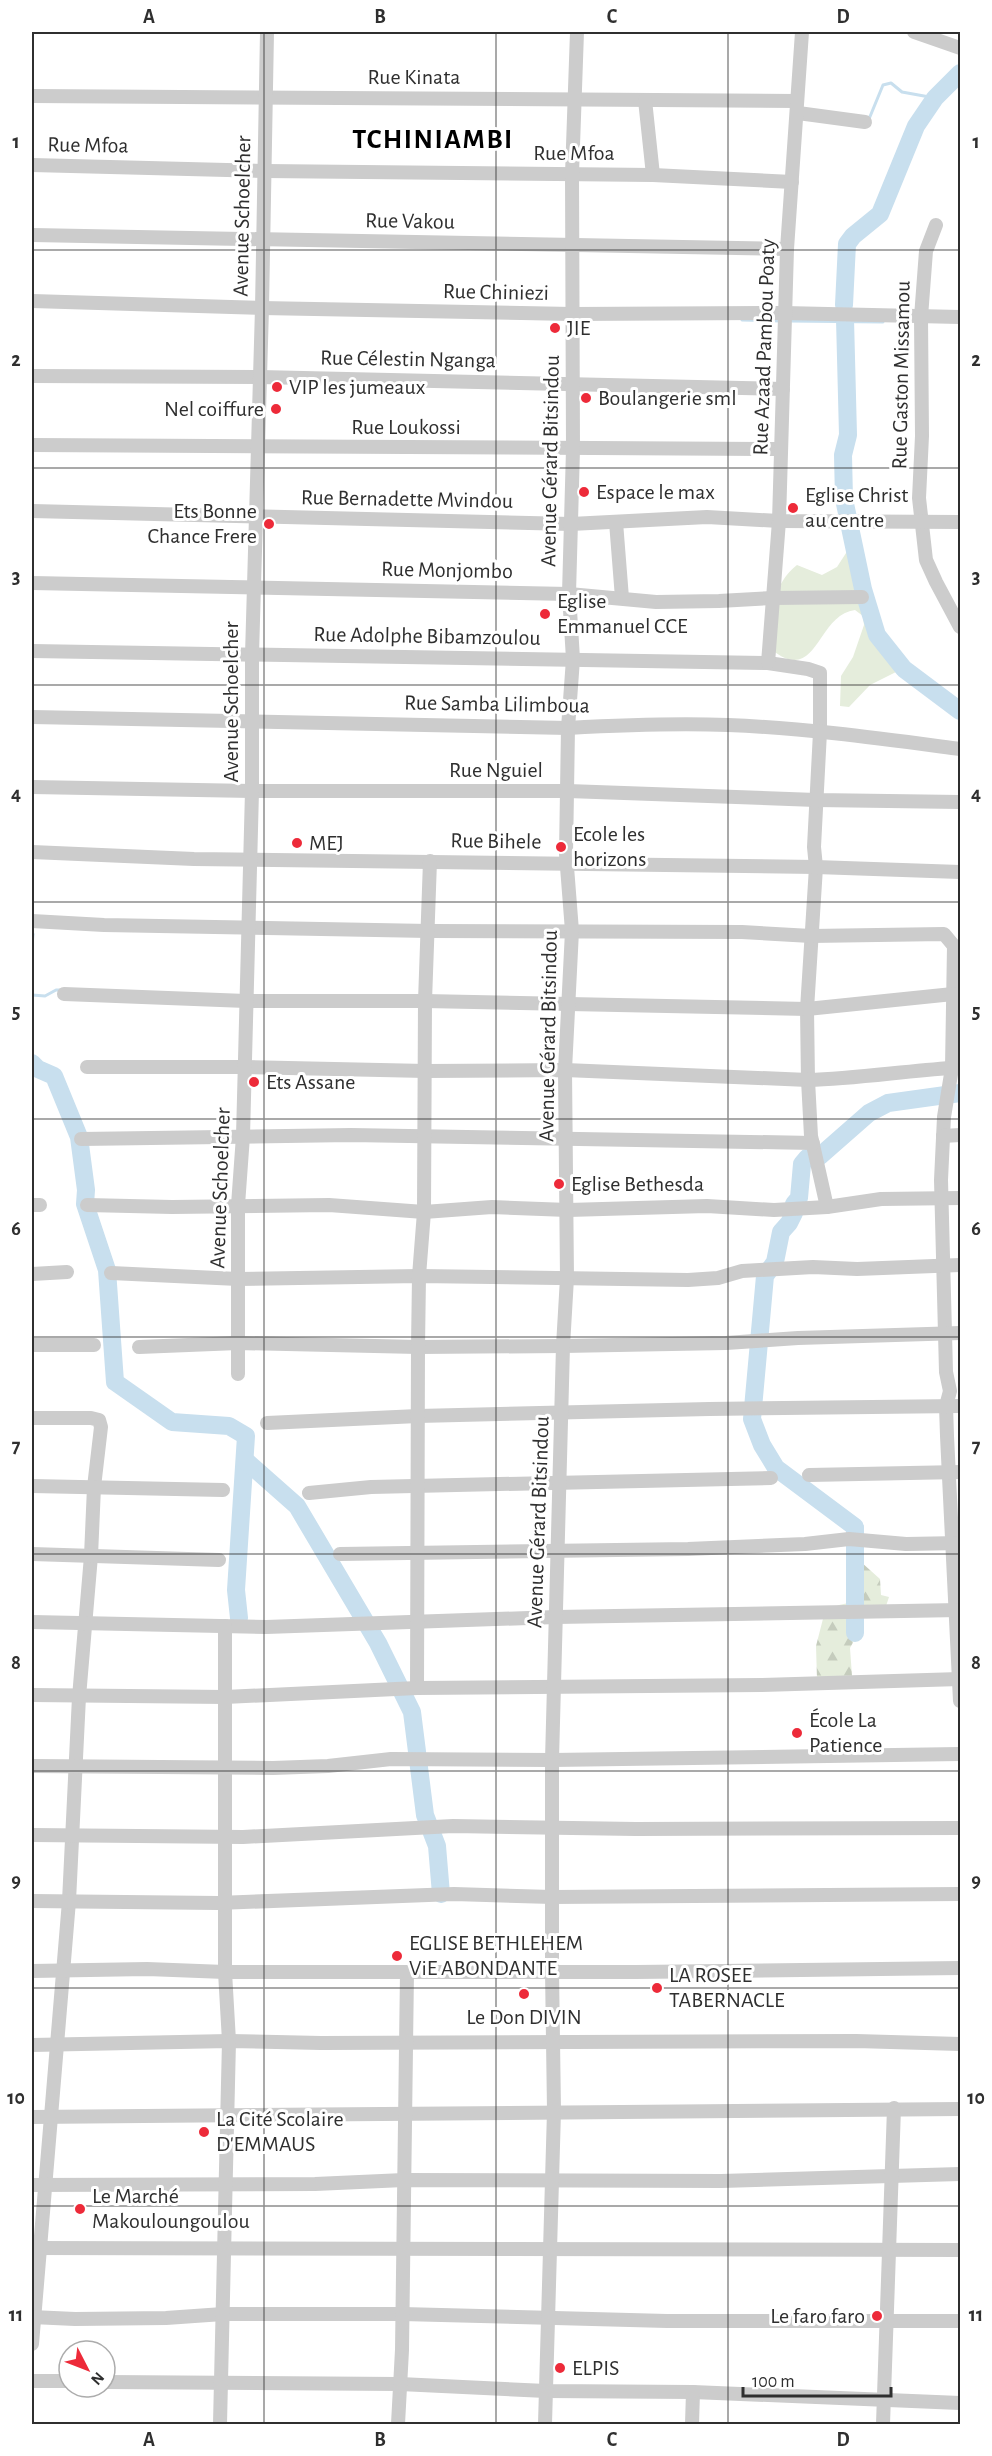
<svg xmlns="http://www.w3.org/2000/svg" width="992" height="2456" font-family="'Alegreya Sans',sans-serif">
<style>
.green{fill:#e5eddc}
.forest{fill:url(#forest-firs)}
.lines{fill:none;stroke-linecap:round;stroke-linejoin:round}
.stream{stroke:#c8dfee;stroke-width:3}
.river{stroke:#c8dfee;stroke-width:18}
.minor{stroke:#ccc;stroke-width:14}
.grid{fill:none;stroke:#2f2f2f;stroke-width:1.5;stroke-opacity:0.55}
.poi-dot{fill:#ed2a39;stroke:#fff;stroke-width:2}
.labels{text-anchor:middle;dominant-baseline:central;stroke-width:6;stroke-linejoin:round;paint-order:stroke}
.street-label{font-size:22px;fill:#2f2f2f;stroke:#fff}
.poi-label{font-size:22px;fill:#2f2f2f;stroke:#fff;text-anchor:start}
.district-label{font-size:28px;font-weight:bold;letter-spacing:1.5px;fill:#000;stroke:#fff}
.neatline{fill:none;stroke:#2f2f2f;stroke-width:2}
.grid-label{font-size:20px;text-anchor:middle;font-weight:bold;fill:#2f2f2f}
</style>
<defs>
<pattern id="forest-firs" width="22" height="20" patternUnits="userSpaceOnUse" patternTransform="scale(1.5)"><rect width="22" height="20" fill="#e5eddc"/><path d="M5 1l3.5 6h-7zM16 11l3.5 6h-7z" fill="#c5ccbd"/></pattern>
</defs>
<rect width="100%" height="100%" fill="#fff"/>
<path class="green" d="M848,550L856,559L880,640L897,661L898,671L870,685L849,707L840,706L841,676L853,657L864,625L863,616L855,610C814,615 818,694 764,643C769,618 774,582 797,565L822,575L837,567Z"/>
<polygon class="forest" points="861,1562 880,1579 881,1595 889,1597 885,1609 863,1609 859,1619 851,1623 857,1635 850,1648 852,1676 817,1679 816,1646 825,1611 839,1605 858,1601 857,1584 850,1563"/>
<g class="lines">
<g class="stream">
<polyline points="869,119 883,85 891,83 902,92 935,98"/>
<polyline points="742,320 781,321"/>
<polyline points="789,321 883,322"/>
<polyline points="32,945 33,934"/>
<polyline points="32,995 45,996 56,990 62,990"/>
</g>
<g class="river">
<polyline points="844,305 847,244 853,236 880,214 916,126 935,98 960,73"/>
<polyline points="845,319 848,435 843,455 844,499 863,589 877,635 904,669 960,711"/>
<polyline points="32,1063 38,1069 54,1076 79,1137 86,1190 85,1204 107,1270 115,1382 172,1422 229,1426 246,1436 236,1590 239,1618"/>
<polyline points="245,1460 297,1506 378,1643 412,1712 425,1815 437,1846 441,1894"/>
<polyline points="855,1633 855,1527 776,1468 762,1445 752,1419 765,1276 775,1262 781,1232 789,1223 794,1213 794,1204 799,1198 802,1164 807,1158 820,1156 869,1113 888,1103 960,1093"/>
</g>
<g class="minor">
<polyline points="914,32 960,48"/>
<polyline points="32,96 797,101"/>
<polyline points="645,100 653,175"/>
<polyline points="798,113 865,122"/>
<polyline points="32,165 265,171 653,175 792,182"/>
<polyline points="936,225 926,251 921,317 922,436 919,498 926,560 936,582 960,627"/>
<polyline points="32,235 787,249"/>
<polyline points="32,301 262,308 572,314 784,313 960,317"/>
<polyline points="32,376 260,377 783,389"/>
<polyline points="32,445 781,449"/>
<polyline points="32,511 571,524 707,517 779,521 960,522"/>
<polyline points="616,522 622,598"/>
<polyline points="32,583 569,594 656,602 719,601 773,598 862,597"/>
<polyline points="32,651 768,663 808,669 820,673 820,732 814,847 816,867 807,1009 808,1080 811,1136 827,1207"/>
<polyline points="768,663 779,521 787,249 802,32"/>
<path d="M32,717L568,728C622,725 675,723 728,725C806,728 884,739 960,749"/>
<polyline points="32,787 252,791 568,791 816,800 960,802"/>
<polyline points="32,852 194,859 816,867 960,872"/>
<polyline points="32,921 104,925 429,931 742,932 811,936 944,934 954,946 952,1068 944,1117 941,1180 945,1333 946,1372 950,1391 946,1406 947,1436 960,1701"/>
<polyline points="64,994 246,1001 425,1001 807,1009 953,994"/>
<path d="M87,1067H244L426,1071L565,1070L808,1080C856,1079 903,1071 952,1068"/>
<polyline points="943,1136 960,1135"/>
<polyline points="81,1139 351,1135 813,1143"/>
<polyline points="32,1205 40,1205"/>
<polyline points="87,1205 172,1207 329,1205 424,1212 492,1207 568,1210 707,1206 774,1210 827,1207 881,1199 960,1198"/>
<polyline points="111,1273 238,1279 419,1276 688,1280 718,1278 742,1271 813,1267 857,1269 960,1265"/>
<polyline points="32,1274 67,1272"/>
<polyline points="32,1345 94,1345"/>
<polyline points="139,1347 238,1343 418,1347 563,1346 726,1343 798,1338 960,1333"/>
<polyline points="238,1374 238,1205 243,1136 252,791 252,655 262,308 267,32"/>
<polyline points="32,1418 91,1418 99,1420 101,1427 94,1487 91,1556 79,1697 69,1901 32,2344"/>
<polyline points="267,1423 418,1416 709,1409 960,1406"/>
<polyline points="809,1475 960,1472"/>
<polyline points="32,1486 223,1490"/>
<polyline points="309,1493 371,1487 771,1478"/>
<polyline points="32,1554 219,1560"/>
<polyline points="340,1554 688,1549 805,1544 849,1539 906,1544 960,1543"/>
<polyline points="32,1622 266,1627 556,1617 960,1610"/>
<polyline points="417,1688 418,1347 419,1276 424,1212 425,1001 430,861"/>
<polyline points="32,1695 225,1697 417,1688 761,1685 960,1679"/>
<polyline points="32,1766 273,1768 328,1766 391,1759 552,1760 960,1754"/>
<polyline points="32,1835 243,1837 453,1826 636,1829 960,1828"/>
<polyline points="32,1901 218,1903 454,1894 552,1897 960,1894"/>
<polyline points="32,1971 147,1969 225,1972 636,1972 960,1968"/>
<polyline points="32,2045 229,2041 321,2043 856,2041 960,2044"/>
<polyline points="32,2117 960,2109"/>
<polyline points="32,2185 315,2184 404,2180 721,2181 960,2174"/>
<polyline points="33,2248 960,2250"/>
<polyline points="32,2317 75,2319 166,2318 223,2314 402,2314 667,2321 960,2321"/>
<polyline points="32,2381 69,2381"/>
<polyline points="105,2382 400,2384 546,2391 693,2392 960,2403"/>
<polyline points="220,2424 229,2041 225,1972 225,1626"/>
<polyline points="398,2424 402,2350 407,1972"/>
<polyline points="545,2424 554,2111 552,1970 552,1760 563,1346 567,1278 565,1070 572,931 566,854 568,728 573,659 569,594 573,449 572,174 577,32"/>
<polyline points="692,2424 693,2392"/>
<polyline points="883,2424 894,2108"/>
</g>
</g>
<path class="grid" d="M264,32V2424M496,32V2424M728,32V2424M32,250H960M32,468H960M32,685H960M32,902H960M32,1119H960M32,1337H960M32,1554H960M32,1771H960M32,1988H960M32,2206H960"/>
<g class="poi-dot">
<circle cx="555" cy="328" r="6"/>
<circle cx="277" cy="387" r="6"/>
<circle cx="586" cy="398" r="6"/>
<circle cx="276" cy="409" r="6"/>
<circle cx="584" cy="492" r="6"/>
<circle cx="793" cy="508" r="6"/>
<circle cx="269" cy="524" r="6"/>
<circle cx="545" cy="614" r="6"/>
<circle cx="297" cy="843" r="6"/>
<circle cx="561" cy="847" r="6"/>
<circle cx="254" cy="1082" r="6"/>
<circle cx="559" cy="1184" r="6"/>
<circle cx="797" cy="1733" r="6"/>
<circle cx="397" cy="1956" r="6"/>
<circle cx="657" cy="1988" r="6"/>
<circle cx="524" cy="1994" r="6"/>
<circle cx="204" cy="2132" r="6"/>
<circle cx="80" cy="2209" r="6"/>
<circle cx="877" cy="2316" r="6"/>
<circle cx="560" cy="2368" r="6"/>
</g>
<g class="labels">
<g class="street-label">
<text x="414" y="77">Rue Kinata</text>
<text transform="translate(88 145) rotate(1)">Rue Mfoa</text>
<text x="574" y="153">Rue Mfoa</text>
<text transform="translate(242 216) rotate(-89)">Avenue Schoelcher</text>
<text transform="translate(410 221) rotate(1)">Rue Vakou</text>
<text transform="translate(496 292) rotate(1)">Rue Chiniezi</text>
<text transform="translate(764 347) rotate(-88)">Rue Azaad Pambou Poaty</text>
<text transform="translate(408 359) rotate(1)">Rue Célestin Nganga</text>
<text transform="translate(901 375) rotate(-89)">Rue Gaston Missamou</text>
<text x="406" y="427">Rue Loukossi</text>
<text transform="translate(550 461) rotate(-89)">Avenue Gérard Bitsindou</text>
<text transform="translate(407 499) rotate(1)">Rue Bernadette Mvindou</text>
<text transform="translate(447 570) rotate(1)">Rue Monjombo</text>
<text transform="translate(427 636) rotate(1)">Rue Adolphe Bibamzoulou</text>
<text transform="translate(231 702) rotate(-90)">Avenue Schoelcher</text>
<text transform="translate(497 704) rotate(1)">Rue Samba Lilimboua</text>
<text x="496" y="770">Rue Nguiel</text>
<text transform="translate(496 841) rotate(1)">Rue Bihele</text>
<text transform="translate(548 1036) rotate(-89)">Avenue Gérard Bitsindou</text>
<text transform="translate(220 1188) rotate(-88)">Avenue Schoelcher</text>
<text transform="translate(538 1522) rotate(-88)">Avenue Gérard Bitsindou</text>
</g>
<g class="poi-label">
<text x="567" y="328">JIE</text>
<text x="289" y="387">VIP les jumeaux</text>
<text x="598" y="398">Boulangerie sml</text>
<text x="264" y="409" text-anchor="end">Nel coiffure</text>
<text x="596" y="492">Espace le max</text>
<text x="805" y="495">Eglise Christ<tspan x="805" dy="25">au centre</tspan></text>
<text x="257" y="511" text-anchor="end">Ets Bonne<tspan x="257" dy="25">Chance Frere</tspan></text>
<text x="557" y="601">Eglise<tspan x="557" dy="25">Emmanuel CCE</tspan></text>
<text x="573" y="834">Ecole les<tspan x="573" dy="25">horizons</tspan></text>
<text x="309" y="843">MEJ</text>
<text x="266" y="1082">Ets Assane</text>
<text x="571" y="1184">Eglise Bethesda</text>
<text x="809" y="1720">École La<tspan x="809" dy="25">Patience</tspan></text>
<text x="409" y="1943">EGLISE BETHLEHEM<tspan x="409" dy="25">ViE ABONDANTE</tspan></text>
<text x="669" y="1975">LA ROSEE<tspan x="669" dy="25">TABERNACLE</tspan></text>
<text x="524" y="2017" text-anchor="middle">Le Don DIVIN</text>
<text x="216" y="2119">La Cité Scolaire<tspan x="216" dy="25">D'EMMAUS</tspan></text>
<text x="92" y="2196">Le Marché<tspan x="92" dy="25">Makouloungoulou</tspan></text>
<text x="865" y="2316" text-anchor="end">Le faro faro</text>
<text x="572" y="2368">ELPIS</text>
</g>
<g class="district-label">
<text x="433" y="140">TCHINIAMBI</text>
</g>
</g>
<rect width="992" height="2456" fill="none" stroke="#ffffff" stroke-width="66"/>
<g transform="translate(87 2369) rotate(132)"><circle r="28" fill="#ffffff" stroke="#acacac" stroke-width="1.5"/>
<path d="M0-4.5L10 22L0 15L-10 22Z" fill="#ed2a39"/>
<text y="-9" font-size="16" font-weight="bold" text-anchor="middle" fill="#2f2f2f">N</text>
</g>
<path d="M743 2387v9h148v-9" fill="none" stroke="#2f2f2f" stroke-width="3"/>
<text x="752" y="2387" font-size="18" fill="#2f2f2f" stroke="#ffffff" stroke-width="4.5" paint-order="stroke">100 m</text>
<rect x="33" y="33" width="926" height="2390" class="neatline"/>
<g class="grid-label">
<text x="149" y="23">A</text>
<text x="380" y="23">B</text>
<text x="612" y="23">C</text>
<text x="843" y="23">D</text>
<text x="16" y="148">1</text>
<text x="976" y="148">1</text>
<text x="16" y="366">2</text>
<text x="976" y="366">2</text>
<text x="16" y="583">3</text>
<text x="976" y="583">3</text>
<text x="16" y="800">4</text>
<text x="976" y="800">4</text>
<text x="16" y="1018">5</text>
<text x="976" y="1018">5</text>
<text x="16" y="1235">6</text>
<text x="976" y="1235">6</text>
<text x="16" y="1452">7</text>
<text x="976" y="1452">7</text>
<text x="16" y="1669">8</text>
<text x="976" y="1669">8</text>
<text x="16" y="1887">9</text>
<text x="976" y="1887">9</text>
<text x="16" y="2104">10</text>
<text x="976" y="2104">10</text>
<text x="16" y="2321">11</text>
<text x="976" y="2321">11</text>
<text x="149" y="2446">A</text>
<text x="380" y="2446">B</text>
<text x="612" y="2446">C</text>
<text x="843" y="2446">D</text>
</g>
</svg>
